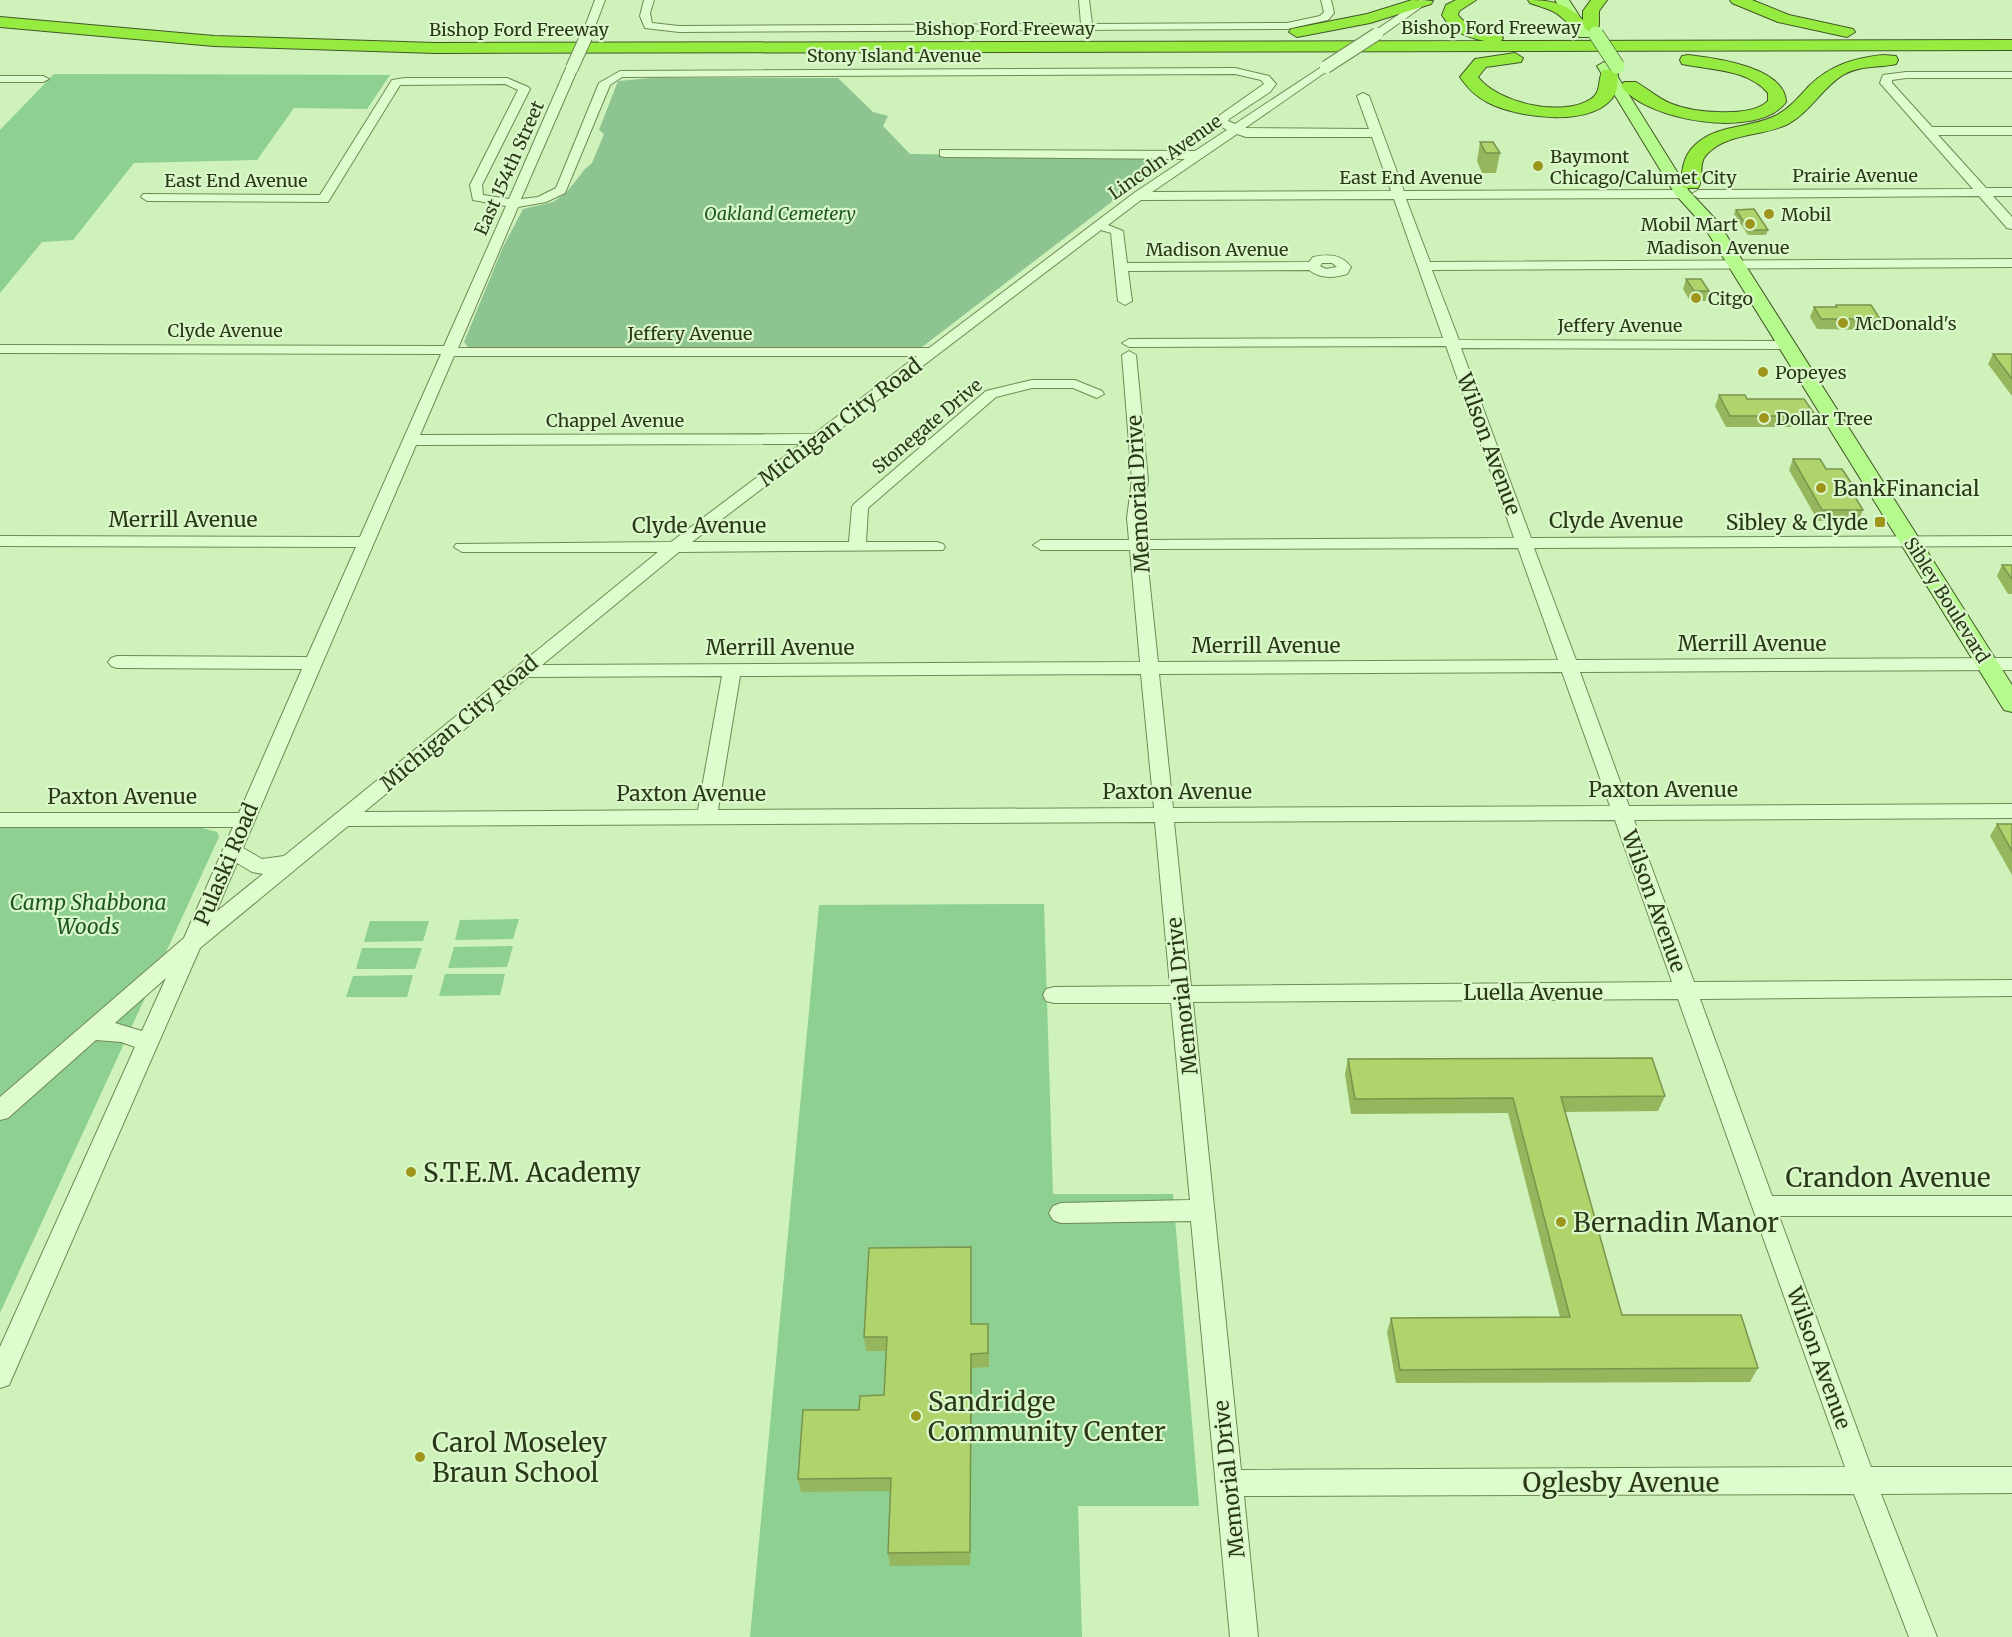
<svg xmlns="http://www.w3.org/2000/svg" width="2012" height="1637" font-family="Merriweather,serif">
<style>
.green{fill:#8dd091}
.cemetery{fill:#8ec491}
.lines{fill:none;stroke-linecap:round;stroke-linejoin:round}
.minor-casing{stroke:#708a53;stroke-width:2}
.major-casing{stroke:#445628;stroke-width:2}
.highway-casing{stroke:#445628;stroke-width:2}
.minor{fill:#defccd;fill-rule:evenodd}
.major{fill:#b5fa8c;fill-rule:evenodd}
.highway{fill:#96eb40;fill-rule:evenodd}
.minor-bridge-casing{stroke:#708a53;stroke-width:14;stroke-linecap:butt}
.major-bridge-casing{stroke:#445628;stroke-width:16;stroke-linecap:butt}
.minor-bridge{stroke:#defccd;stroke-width:12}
.major-bridge{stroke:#b5fa8c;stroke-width:15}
.wall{fill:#96b65d}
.shaded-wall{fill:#7a944c}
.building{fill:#afd46c;stroke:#7a944c;stroke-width:1.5}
.poi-dot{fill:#9e951d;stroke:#daf8ca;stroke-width:2}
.labels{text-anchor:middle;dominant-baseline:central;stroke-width:4.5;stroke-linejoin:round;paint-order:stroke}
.far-street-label{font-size:18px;fill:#2b3719;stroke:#daf8ca}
.far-poi-label{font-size:18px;fill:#2b3719;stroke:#daf8ca;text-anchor:start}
.far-park-label{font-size:18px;font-style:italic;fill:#1e5628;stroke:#daf8ca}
.street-label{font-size:21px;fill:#2b3719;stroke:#daf8ca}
.poi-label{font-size:21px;fill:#2b3719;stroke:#daf8ca;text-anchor:start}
.park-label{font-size:21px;font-style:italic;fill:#1e5628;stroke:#daf8ca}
.near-poi-label{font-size:26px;fill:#2b3719;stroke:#daf8ca;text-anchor:start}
.near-street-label{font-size:26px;fill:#2b3719;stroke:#daf8ca}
</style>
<rect width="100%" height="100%" fill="#cef2ba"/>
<g class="green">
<polygon points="54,74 390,75 367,109 294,108 257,160 134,163 73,240 42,242 0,293 0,130"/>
<polygon points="0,828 202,828 217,832 219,837 0,1313"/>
<polygon points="1044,904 1053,1194 1173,1194 1199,1506 1078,1506 1082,1637 750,1637 819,905"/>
<polygon points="519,919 513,939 455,940 460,920"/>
<polygon points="370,921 429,921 423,941 364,942"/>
<polygon points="513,946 507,967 448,968 454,947"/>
<polygon points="362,948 422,948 415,969 356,969"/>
<polygon points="445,974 505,974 500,995 439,996"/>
<polygon points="413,975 407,997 346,997 353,976"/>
</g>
<polygon class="cemetery" points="652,78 838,78 873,112 888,116 883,126 910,154 1178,158 1139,181 922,347 519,349 468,347 464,342 503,247 523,209 553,202 566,193 585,169 592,163 604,134 599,130 618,81"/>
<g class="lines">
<defs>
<g id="minor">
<polygon points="595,0 605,0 591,37 586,40 582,39 581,37"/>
<polygon points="644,0 654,0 650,13 652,23 679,26 1081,24 1079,0 1089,0 1092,24 1287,23 1320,16 1324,12 1321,0 1331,0 1334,13 1328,20 1287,29 679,32 645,28 640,16"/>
<polygon points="1420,0 1430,1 1381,36 1373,36 1373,32"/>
<path d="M1326,64L1332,67L1330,69L1245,128L1369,129L1357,96L1363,93L1369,96L1404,191L1683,190L1689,194L1683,198L1406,199L1430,262L2012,259V267L1432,270L1459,340L1787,341L1794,345L1787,349L1461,348L1531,538L2012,536V546L1534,548L1576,660L2012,658V670L1580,672L1629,806L2012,804V818L1634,820L1694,982L2012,980V996L1700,999L1772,1196H2012V1216H1779L1871,1467H2012V1493L1881,1494L1937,1637H1909L1854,1494L1244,1496L1258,1637H1230L1191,1221L1061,1223L1053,1220L1049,1213L1053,1206L1061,1203L1190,1200L1171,1003H1054L1046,1001L1043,995L1046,989L1054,987L1170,986L1155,822L348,826L200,948L9,1385L0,1388V1347L135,1047L121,1042L96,1040L8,1118L0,1120V1097L184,938L233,827H0V813H239L302,669L117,668L111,666L108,662L111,658L117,656L307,657L356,547L0,546V536L360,537L441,354L0,353V345L444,346L506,206L473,200L470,185L518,90L505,84L400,85L328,202L147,201L141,197L143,194L320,195L392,80L405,78H507L528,87L530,89L482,185L483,195L509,199L566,68L568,66H576L578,68L521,199L538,197L556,188L599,83L620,71L1235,68L1269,76L1276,84L1270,92L1229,119L1228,121L1235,124ZM1235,74L1261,80L1264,84L1220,115L1215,123L1227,130L1195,151L940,150V156L944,157L1185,159L1134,193L929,348H458L518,207L546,202L565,193L610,85L622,77ZM1237,134L1246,137H1372L1391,191L1152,192ZM1394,199L1443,338L1129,339L1122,343L1129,347L1446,346L1514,538L1145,540L1143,518L1148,480L1136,355L1129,351L1122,355L1132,480L1127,518L1129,540H1041L1033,545L1041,550H1130L1140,662L542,665L679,552L943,550L945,547L943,544L937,542H866L868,508L996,397L1032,388H1073L1097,398L1104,394L1102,391L1075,380H1032L986,391L854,504L852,507L849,542H692L1101,230L1111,233L1118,301L1125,305L1132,301L1128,271L1309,270C1321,279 1333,278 1347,274L1351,267C1341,254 1328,254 1313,257L1309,262L1127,263L1123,231L1108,225L1141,200ZM1322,263H1332L1337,267L1326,269L1320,266ZM454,356H917L814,434L420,435ZM801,444L671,542L456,544L454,547L462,552H658L284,856L262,859L243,848L416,445ZM1518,548L1558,660L1158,662L1146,549ZM1562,672L1610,806L1173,808L1159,674ZM1141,674L1154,808L718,810L740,676ZM722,676L698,810L364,812L528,677ZM1615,820L1672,982L1191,986L1174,822ZM237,863L252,872L263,874L216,912ZM166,978L142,1031L115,1023ZM1678,999L1845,1467L1241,1470L1193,1002Z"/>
<polygon points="1906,72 2012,72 2012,78 1906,78 1892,80 1892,83 1932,127 2012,127 2012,135 1938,135 1986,188 2012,188 2012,196 1993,196 2012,217 2012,229 2007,228 1979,196 1698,198 1692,194 1698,190 1973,189 1880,83 1883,75"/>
<polygon points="0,76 43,76 49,79 43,82 0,82"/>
</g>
<g id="major">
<polygon points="1555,0 1569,0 1591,34 1589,37 1579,37"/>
<polygon points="1604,62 1611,66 1689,191 1718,222 2012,685 2012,712 2004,710 1703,225 1675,194 1597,66"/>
</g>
<g id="highway">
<polygon points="1412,0 1433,1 1431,4 1370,23 1297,37 1289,32 1291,29 1367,14"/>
<path d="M1456,0H1476L1459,11L1458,15C1469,29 1485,30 1501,34L1503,38L1501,41L2012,40V50L435,53L214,46L0,27V17L214,36L435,43L1485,41C1466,37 1452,32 1442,15L1446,5Z"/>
<path d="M1528,0C1551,0 1566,3 1583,20V11L1591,0H1607L1599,11V26L1591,31L1585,29L1583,24C1570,31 1565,17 1554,12C1547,8 1538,6 1530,3Z"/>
<polygon points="1730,0 1752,0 1789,15 1853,29 1855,32 1847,37 1778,22 1732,3"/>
<path d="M1515,53L1523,58L1521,62L1486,67L1478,77C1498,103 1562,118 1591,99C1602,92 1597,80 1603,70H1615L1618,74C1617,80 1618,87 1616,92C1598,130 1516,118 1487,102C1475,96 1468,88 1460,77L1475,59Z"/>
<path d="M1688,55C1715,58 1785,67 1786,102C1759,140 1646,121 1621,86L1624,82H1636C1648,89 1659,99 1672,104C1694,113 1752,118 1768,101V93C1748,69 1710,70 1682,64L1680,60L1682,56Z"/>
<path d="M1883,55L1896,56L1898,60L1896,64C1878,68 1859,65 1843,75C1822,88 1810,112 1788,124C1762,137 1728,132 1707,154C1697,164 1705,178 1698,188H1684L1681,184C1682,170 1683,157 1694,146C1716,124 1748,129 1775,116C1789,109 1799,97 1809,86C1831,65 1854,58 1883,55Z"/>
</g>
</defs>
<use href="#minor" class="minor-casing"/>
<use href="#major" class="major-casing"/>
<use href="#highway" class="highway-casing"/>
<use href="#minor" class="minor"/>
<use href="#major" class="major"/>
<use href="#highway" class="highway"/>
<defs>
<g id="minor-bridge">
<polyline points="1326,67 1377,34"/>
<polyline points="572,68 586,37"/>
</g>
<polyline id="major-bridge" points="1596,34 1617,66"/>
</defs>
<use href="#minor-bridge" class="minor-bridge-casing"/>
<use href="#major-bridge" class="major-bridge-casing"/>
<use href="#minor-bridge" class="minor-bridge"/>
<use href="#major-bridge" class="major-bridge"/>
</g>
<g class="wall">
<polygon points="1480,142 1500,153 1496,173 1482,173 1477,161"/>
<polygon points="1736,210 1768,230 1766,235 1748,235 1734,214"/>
<polygon points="1686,279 1709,291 1706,301 1690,301 1683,289"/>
<polygon points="1836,305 1880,319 1876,330 1817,329 1810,317 1814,307 1836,307"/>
<polygon points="1993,354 2012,354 2012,396 1988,364"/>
<polygon points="1719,395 1747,399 1816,416 1812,427 1726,427 1715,406"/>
<polygon points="1793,459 1826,469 1852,484 1850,489 1863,510 1858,521 1818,521 1789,470"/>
<polygon points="2002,565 2012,565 2012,594 2008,594 1997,576"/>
<polygon points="1997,824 2012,824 2012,875 1990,836"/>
<polygon points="1348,1059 1665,1096 1658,1111 1565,1112 1622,1315 1758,1368 1750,1382 1396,1383 1387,1332 1391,1318 1560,1317 1508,1113 1351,1114 1345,1074"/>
<polygon points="971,1324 988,1324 989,1367 972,1368 970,1565 890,1566 888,1553 891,1491 801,1492 798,1479 859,1410 884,1395 886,1351 866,1351 864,1337"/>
</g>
<polygon class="shaded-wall" points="971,1354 972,1368 970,1565 970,1552"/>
<g class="building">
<polygon points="1480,142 1493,142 1500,153 1486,153"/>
<polygon points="1754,209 1768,230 1749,230 1736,210"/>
<polygon points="1686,279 1701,279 1709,291 1694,291"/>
<polygon points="1836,305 1871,305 1880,319 1821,319 1814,307 1837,307"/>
<polygon points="1993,354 2012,354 2012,379"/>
<polygon points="1719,395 1745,395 1747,399 1804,399 1816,416 1730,416"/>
<polygon points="1793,459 1820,459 1826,469 1842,469 1852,484 1847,484 1863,510 1822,510"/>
<polygon points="2002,565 2012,565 2012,579"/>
<polygon points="1997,824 2012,824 2012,851"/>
<polygon points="1652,1058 1665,1096 1561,1097 1622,1315 1741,1315 1758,1368 1400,1370 1391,1318 1570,1317 1513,1098 1355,1099 1348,1059"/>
<polygon points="971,1247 971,1324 988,1324 988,1353 971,1354 970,1552 888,1553 891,1478 798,1479 803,1410 859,1410 860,1396 884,1395 887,1337 864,1337 869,1248"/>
</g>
<g class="poi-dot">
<circle cx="1538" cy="166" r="6"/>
<circle cx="1769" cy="214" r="6"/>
<circle cx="1750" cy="224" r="6"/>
<circle cx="1696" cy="298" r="6"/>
<circle cx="1843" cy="323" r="6"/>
<circle cx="1763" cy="372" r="6"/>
<circle cx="1764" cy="418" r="6"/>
<circle cx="1821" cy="488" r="6"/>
<rect x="1874" y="516" width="12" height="12" rx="3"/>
<circle cx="411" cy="1172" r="6"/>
<circle cx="1561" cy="1222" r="6"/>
<circle cx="916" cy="1416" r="6"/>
<circle cx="420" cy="1457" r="6"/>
</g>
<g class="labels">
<g class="far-street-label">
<text x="1491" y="27">Bishop Ford Freeway</text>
<text x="1005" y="28">Bishop Ford Freeway</text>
<text x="519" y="29">Bishop Ford Freeway</text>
<text x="894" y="55">Stony Island Avenue</text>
<text transform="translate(1165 157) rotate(-35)">Lincoln Avenue</text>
<text transform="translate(509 168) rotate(-66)">East 154th Street</text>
<text x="1855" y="175">Prairie Avenue</text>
<text x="1411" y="177">East End Avenue</text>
<text x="236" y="180">East End Avenue</text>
<text x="1718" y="247">Madison Avenue</text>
<text x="1217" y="249">Madison Avenue</text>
<text x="1620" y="325">Jeffery Avenue</text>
<text x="225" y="330">Clyde Avenue</text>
<text x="690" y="333">Jeffery Avenue</text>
<text x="615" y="420">Chappel Avenue</text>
<text transform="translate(927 426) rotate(-40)">Stonegate Drive</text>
<text transform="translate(1947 600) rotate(58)">Sibley Boulevard</text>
</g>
<g class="far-poi-label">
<text x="1550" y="156">Baymont<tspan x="1550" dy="21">Chicago/Calumet City</tspan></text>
<text x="1781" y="214">Mobil</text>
<text x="1738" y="224" text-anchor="end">Mobil Mart</text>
<text x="1708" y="298">Citgo</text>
<text x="1855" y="323">McDonald's</text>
<text x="1775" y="372">Popeyes</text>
<text x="1776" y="418">Dollar Tree</text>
</g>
<g class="far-park-label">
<text x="780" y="213">Oakland Cemetery</text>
</g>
<g class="street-label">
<text transform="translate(840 422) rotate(-37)">Michigan City Road</text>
<text transform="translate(1489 444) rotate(70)">Wilson Avenue</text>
<text transform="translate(1138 494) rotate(-93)">Memorial Drive</text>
<text x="183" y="519">Merrill Avenue</text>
<text x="1616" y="520">Clyde Avenue</text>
<text x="699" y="525">Clyde Avenue</text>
<text x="1752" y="643">Merrill Avenue</text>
<text x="1266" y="645">Merrill Avenue</text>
<text x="780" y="647">Merrill Avenue</text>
<text transform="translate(459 723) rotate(-40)">Michigan City Road</text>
<text x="1663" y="789">Paxton Avenue</text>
<text x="1177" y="791">Paxton Avenue</text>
<text x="691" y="793">Paxton Avenue</text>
<text x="122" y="796">Paxton Avenue</text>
<text transform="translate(226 864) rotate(-67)">Pulaski Road</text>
<text transform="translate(1654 901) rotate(70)">Wilson Avenue</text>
<text x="1533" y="992">Luella Avenue</text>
<text transform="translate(1182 996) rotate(-96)">Memorial Drive</text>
<text transform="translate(1819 1358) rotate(70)">Wilson Avenue</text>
<text transform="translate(1229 1479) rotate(-96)">Memorial Drive</text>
</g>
<g class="poi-label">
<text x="1833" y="488">BankFinancial</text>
<text x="1868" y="522" text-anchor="end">Sibley &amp; Clyde</text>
</g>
<g class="park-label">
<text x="88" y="902">Camp Shabbona<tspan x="88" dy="24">Woods</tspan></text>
</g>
<g class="near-poi-label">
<text x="423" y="1172">S.T.E.M. Academy</text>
<text x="1573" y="1222">Bernadin Manor</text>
<text x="928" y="1401">Sandridge<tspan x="928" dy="30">Community Center</tspan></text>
<text x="432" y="1442">Carol Moseley<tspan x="432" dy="30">Braun School</tspan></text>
</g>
<g class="near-street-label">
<text x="1888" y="1177">Crandon Avenue</text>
<text x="1621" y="1482">Oglesby Avenue</text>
</g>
</g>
</svg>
